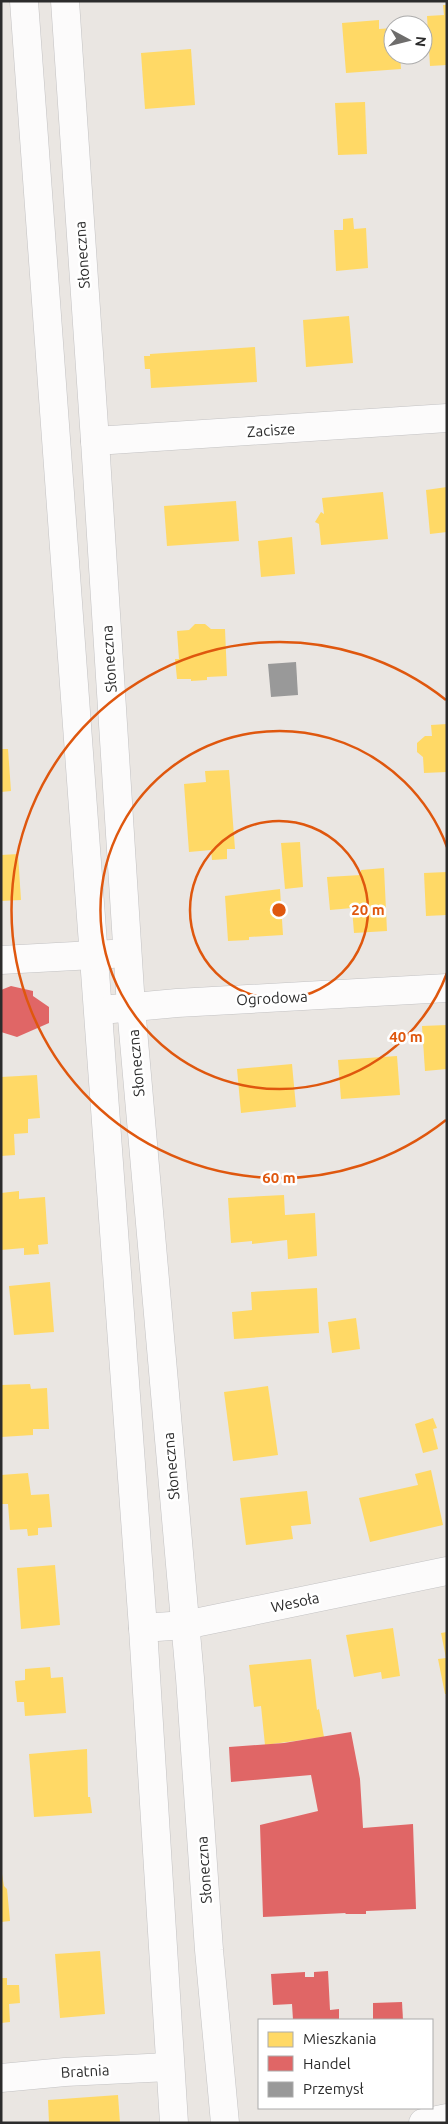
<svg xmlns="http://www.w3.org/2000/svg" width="448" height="2124" font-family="Ubuntu,sans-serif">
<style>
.homes{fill:#ffd966}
.shops{fill:#e06666}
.industry{fill:#999}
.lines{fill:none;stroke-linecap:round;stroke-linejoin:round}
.minor-casing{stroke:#c3c2c3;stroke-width:29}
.minor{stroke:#fcfbfb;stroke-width:28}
.ring{fill:none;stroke:#df570e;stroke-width:2.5}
.labels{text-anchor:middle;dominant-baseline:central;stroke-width:5;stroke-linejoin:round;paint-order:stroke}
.street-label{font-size:15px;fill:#2c2c2c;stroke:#fff}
.centre{fill:#df570e;stroke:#fff;stroke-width:2.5}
.ring-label{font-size:15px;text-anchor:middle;font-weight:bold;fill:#df570e;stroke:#fff;stroke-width:5;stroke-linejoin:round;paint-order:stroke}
</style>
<rect width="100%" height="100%" fill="#eae6e2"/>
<g class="homes">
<polygon points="443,5 447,5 447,65 430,66 427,16 444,15"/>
<polygon points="379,20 379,29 393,28 393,55 400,55 401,69 346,73 342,23"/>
<polygon points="191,49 195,105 145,109 141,53"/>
<polygon points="365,102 367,154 338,155 335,103"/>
<polygon points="353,218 354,229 366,228 368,268 336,271 334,230 343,230 343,219"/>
<polygon points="349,316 353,363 306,367 303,320"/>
<polygon points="255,347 257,382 151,388 150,369 145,369 144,356 150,356 150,354"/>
<polygon points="447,487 447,532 430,534 426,490"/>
<polygon points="383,492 388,539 321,545 319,524 315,522 321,512 324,514 322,498"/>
<polygon points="236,501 239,541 167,546 164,506"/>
<polygon points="292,537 295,574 261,577 258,541"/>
<polygon points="195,624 205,624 211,629 225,629 227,676 207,677 207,680 191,681 191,679 177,679 175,659 179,659 177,631 189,630"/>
<polygon points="447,724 447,772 424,773 423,757 417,752 417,743 425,736 432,736 431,725"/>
<polygon points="1,749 8,749 11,791 1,792"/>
<polygon points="229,770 235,849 227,849 227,859 212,860 211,850 189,852 184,784 206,782 205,771"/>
<polygon points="300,842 303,887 285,889 281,843"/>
<polygon points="18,854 21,900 1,901 1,855"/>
<polygon points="384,868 387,931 354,933 352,908 330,910 327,877 361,875 361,870"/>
<polygon points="447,872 447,915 426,916 424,873"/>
<polygon points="280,889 283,935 249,937 249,940 228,941 225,896"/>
<polygon points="447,1025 447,1069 425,1071 422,1026"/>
<polygon points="397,1056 400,1095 341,1099 338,1060"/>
<polygon points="292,1064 296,1107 241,1113 237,1069"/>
<polygon points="37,1075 40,1118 28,1119 28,1133 14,1134 15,1155 1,1156 1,1077"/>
<polygon points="19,1191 19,1199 45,1197 48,1244 38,1245 39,1254 24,1255 24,1248 1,1250 1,1193"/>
<polygon points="284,1195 285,1215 315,1213 317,1256 288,1259 287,1240 252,1244 252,1241 231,1243 228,1198"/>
<polygon points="50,1282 54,1332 14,1335 9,1286"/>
<polygon points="317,1288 319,1333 234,1339 232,1312 252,1310 251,1292"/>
<polygon points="356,1318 360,1349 332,1353 328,1322"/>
<polygon points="30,1384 31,1389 47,1388 49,1429 33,1429 33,1435 1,1437 1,1385"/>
<polygon points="268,1386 278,1455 233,1461 224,1392"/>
<polygon points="433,1418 437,1428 433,1429 438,1449 423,1453 415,1424"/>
<polygon points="431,1470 443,1525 370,1542 359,1498 418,1485 415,1474"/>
<polygon points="28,1473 31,1495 49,1494 52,1527 38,1528 38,1535 28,1536 27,1529 10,1530 8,1504 1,1504 1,1475"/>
<polygon points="307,1491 311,1524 291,1526 293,1539 246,1545 240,1498"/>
<polygon points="55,1565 60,1625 21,1629 17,1568"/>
<polygon points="393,1628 400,1676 382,1679 381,1672 354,1677 346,1635"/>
<polygon points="447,1632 447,1694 445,1694 438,1659 446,1658 441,1633"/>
<polygon points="311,1659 317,1710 319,1709 324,1737 265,1745 261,1706 254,1707 249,1665"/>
<polygon points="50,1667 51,1678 63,1677 66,1713 25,1716 24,1702 17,1702 15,1681 25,1680 25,1669"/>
<polygon points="87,1749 88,1797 90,1797 92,1813 34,1817 29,1754"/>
<polygon points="1,1868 4,1886 7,1889 10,1921 1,1922"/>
<polygon points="100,1951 105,2014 60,2018 55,1954"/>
<polygon points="1,1978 7,1978 7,1985 19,1985 20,2003 9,2004 10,2022 1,2023"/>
<polygon points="118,2095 120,2123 49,2123 48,2100"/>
</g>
<g class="shops">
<polygon points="11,986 33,991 33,996 49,1007 49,1023 17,1037 1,1032 1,990"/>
<polygon points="351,1732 360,1779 363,1828 413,1824 416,1909 366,1911 366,1914 345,1914 346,1913 263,1917 260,1825 318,1811 311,1775 231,1782 229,1747 284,1743"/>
<polygon points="328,1971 330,2010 339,2009 339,2020 293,2020 292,2004 273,2005 271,1974 305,1972 305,1977 314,1977 314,1972"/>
<polygon points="402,2002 403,2020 373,2020 373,2003"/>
</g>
<polygon class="industry" points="296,662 298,695 271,697 268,664"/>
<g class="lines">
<defs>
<g id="minor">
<polyline points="24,1 143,1628 174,2123"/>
<polyline points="65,1 95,441 131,1007 190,1678 209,1950 225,2123"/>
<polyline points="95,441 447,418"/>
<polyline points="1,960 112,954"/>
<polyline points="112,1009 177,1003 447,988"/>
<polyline points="143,1628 185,1625 447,1571"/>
<polyline points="1,2078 65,2072 169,2067"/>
<polyline points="423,2123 447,2118"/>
</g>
</defs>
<use href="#minor" class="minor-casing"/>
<use href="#minor" class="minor"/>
</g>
<g class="ring">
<circle cx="279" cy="910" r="89"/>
<path d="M447 973A179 179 0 1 1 447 847"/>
<path d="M446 1120A268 268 0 1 1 446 700"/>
</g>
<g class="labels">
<g class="street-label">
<text transform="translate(82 255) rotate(-94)">Słoneczna</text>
<text transform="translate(271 430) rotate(-4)">Zacisze</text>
<text transform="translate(109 659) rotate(-94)">Słoneczna</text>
<text transform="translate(272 998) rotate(-3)">Ogrodowa</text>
<text transform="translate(136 1063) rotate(-95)">Słoneczna</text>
<text transform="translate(171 1466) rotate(-95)">Słoneczna</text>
<text transform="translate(295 1602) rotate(-12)">Wesoła</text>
<text transform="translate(204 1870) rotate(-94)">Słoneczna</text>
<text transform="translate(85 2071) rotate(-3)">Bratnia</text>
</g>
</g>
<circle cx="279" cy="910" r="8" class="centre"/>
<g class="ring-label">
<text x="368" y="915">20 m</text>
<text x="406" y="1042">40 m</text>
<text x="279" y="1183">60 m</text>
</g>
<rect width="448" height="2124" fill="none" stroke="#2c2c2c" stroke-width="5"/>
<rect x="258" y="2019" width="175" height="90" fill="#ffffff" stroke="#ababab"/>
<rect x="268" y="2032" width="25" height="15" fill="#ffd966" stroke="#ababab"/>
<text x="303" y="2044" font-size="15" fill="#2c2c2c">Mieszkania</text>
<rect x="268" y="2056" width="25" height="15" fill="#e06666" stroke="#ababab"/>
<text x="303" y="2069" font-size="15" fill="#2c2c2c">Handel</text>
<rect x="268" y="2082" width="25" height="15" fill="#999999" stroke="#ababab"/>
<text x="303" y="2094" font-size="15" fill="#2c2c2c">Przemysł</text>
<g transform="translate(408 40) rotate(97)"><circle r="24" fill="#ffffff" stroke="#ababab"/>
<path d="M0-4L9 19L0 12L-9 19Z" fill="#6e6d6c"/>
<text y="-8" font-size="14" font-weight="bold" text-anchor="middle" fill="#2c2c2c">N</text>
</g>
</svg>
